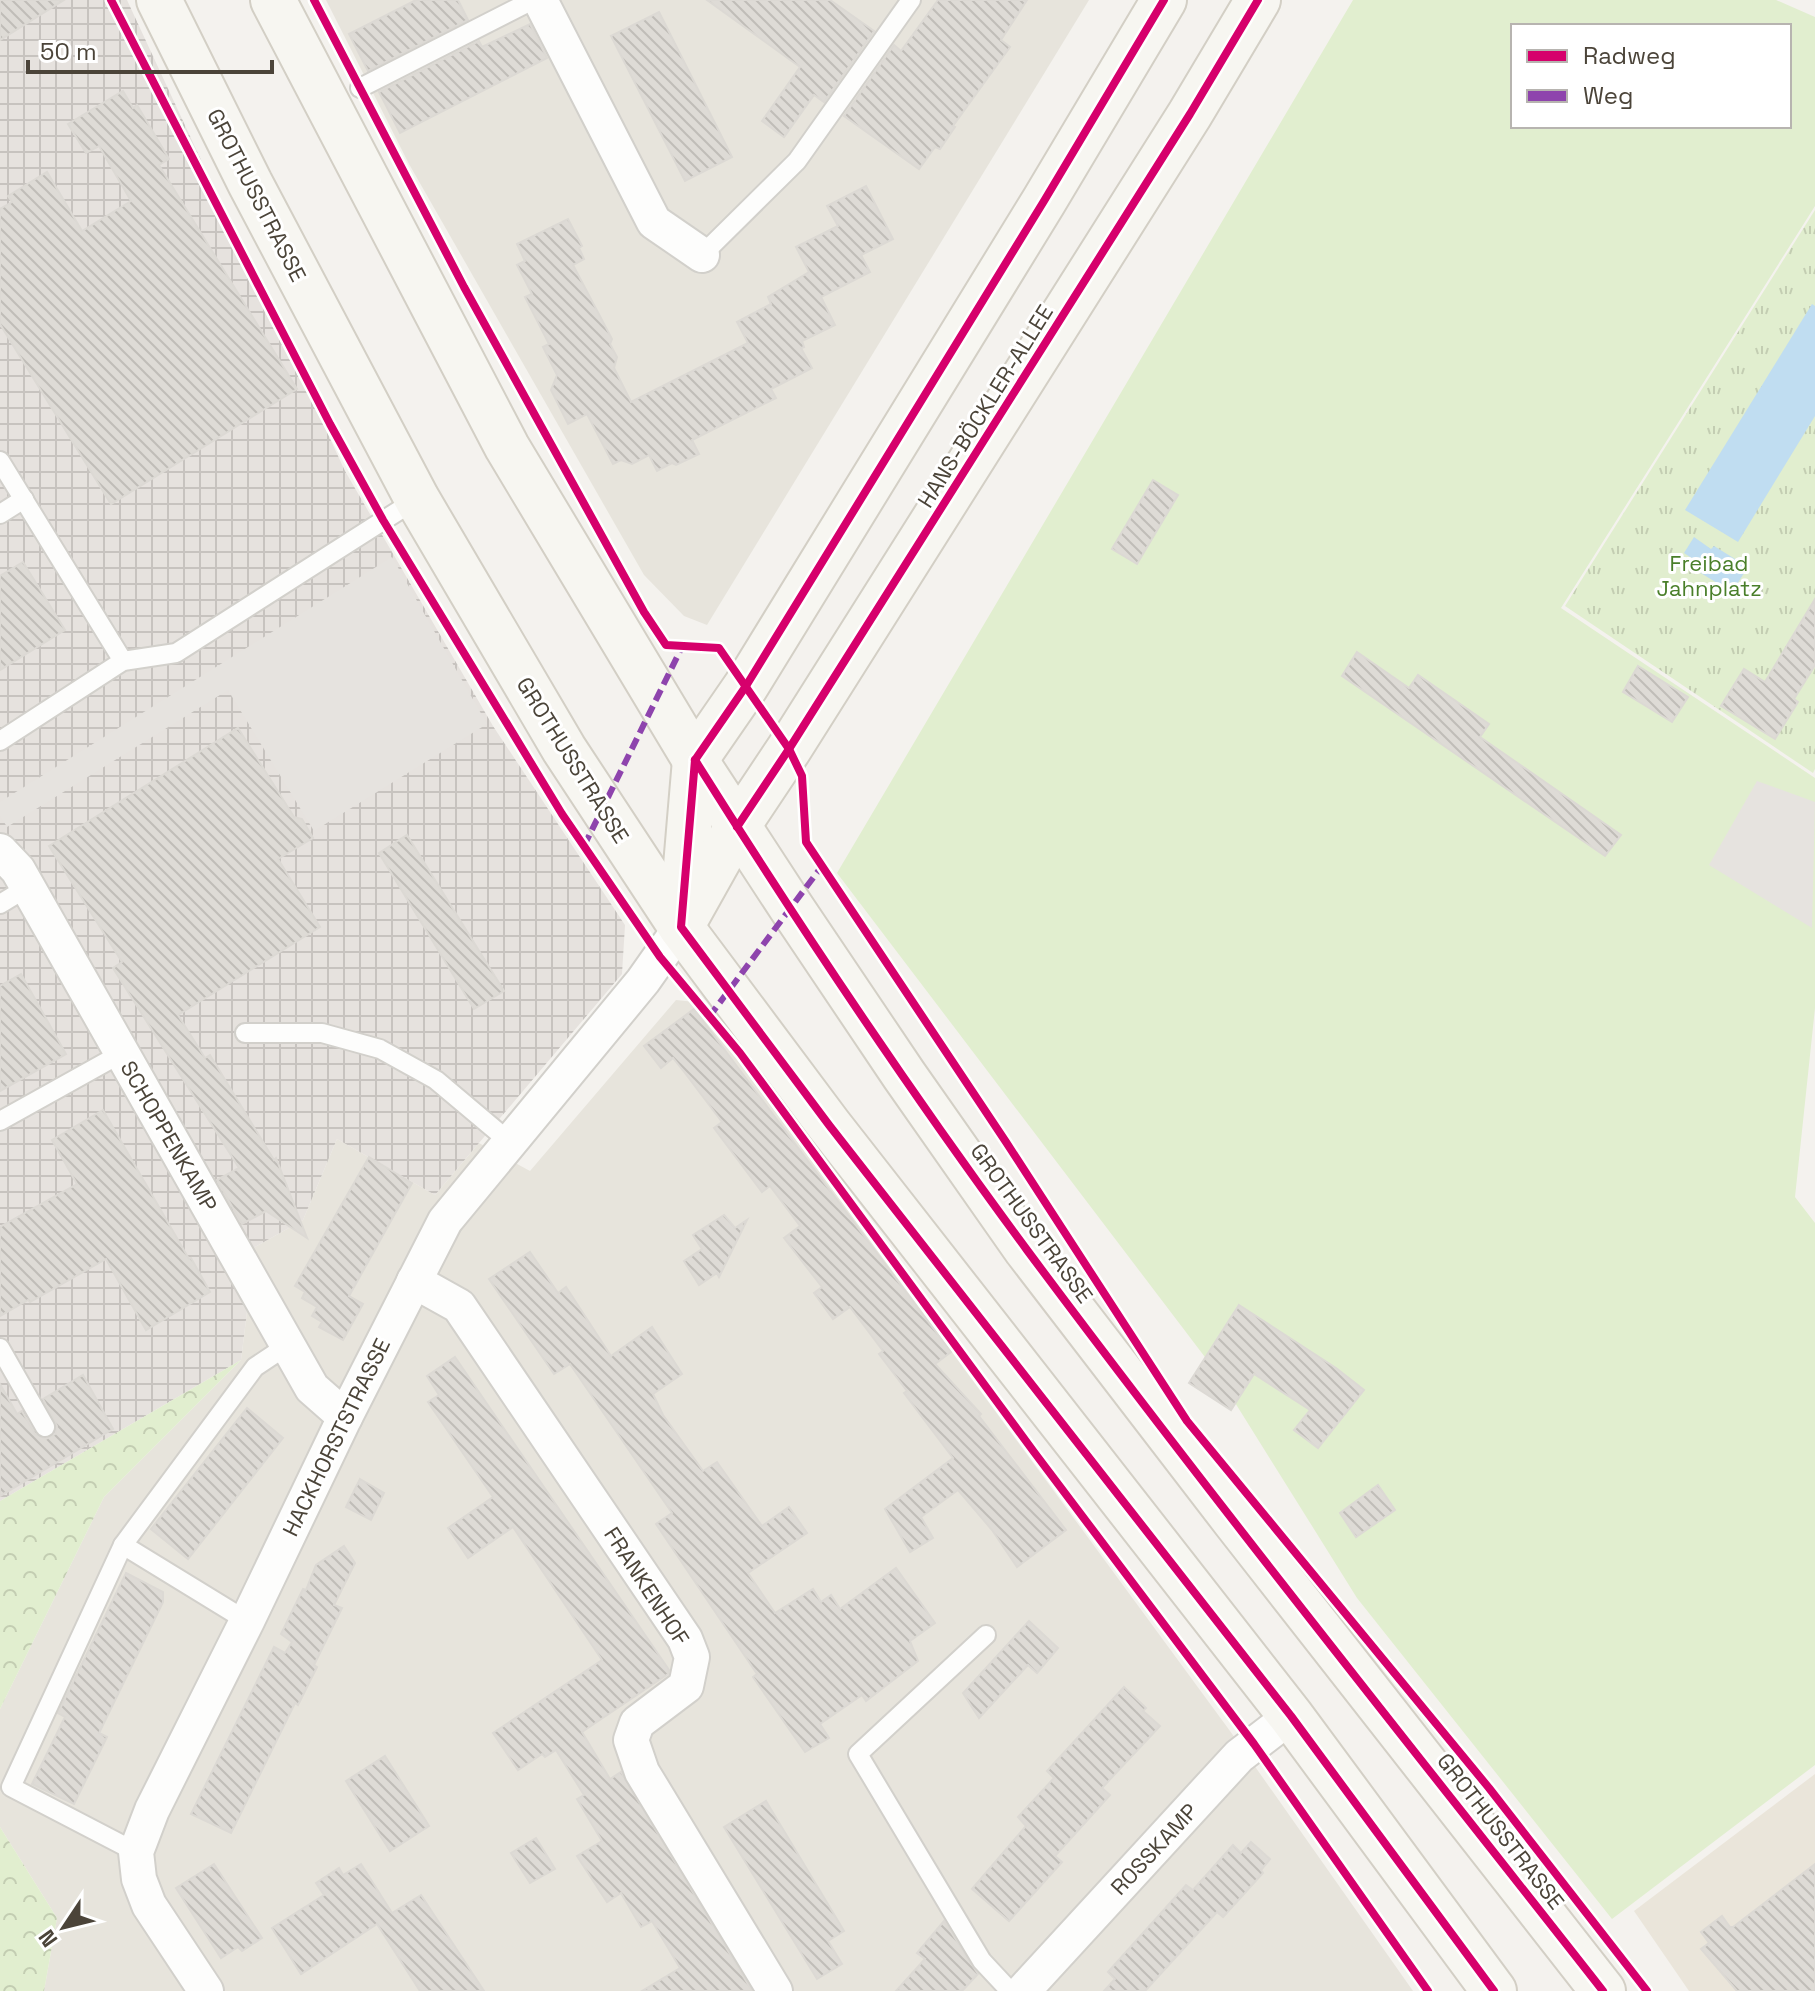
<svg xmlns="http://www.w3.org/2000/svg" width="1815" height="1991" font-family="'Space Grotesk',sans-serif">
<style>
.residential{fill:#e7e4dc}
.industrial{fill:url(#industrial-grid)}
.education{fill:#eae5da}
.forest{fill:url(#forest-crowns)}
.park{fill:url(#park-tufts)}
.pitch{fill:#e1eecf;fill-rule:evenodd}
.parking{fill:#e6e3df}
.water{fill:#c0ddf1}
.building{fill:url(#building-back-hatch);stroke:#dcd9d4;stroke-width:2}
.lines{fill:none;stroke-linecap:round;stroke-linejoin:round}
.lane-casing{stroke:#d2d0cb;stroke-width:22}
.street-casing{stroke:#d2d0cb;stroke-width:38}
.secondary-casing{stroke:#d3cfc5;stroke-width:48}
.lane{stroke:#fdfdfc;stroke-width:18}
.street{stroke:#fdfdfc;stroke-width:34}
.secondary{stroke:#f7f6f1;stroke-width:44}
.quiet{stroke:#8e44ad;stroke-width:6;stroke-dasharray:12 6;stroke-linecap:butt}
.cycleway-casing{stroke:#fff;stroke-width:13}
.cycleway{stroke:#d6006c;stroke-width:8}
.labels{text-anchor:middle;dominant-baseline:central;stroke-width:6;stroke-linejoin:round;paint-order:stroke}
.street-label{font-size:22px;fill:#4b4439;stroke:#fff}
.park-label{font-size:22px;fill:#4a7f2a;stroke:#fff}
</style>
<defs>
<pattern id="industrial-grid" width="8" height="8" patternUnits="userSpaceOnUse" patternTransform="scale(2)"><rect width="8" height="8" fill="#e6e2de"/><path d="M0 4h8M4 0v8" fill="none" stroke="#c7c3bf"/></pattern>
<pattern id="forest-crowns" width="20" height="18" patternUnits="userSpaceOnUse" patternTransform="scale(2)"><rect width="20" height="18" fill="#e1eecf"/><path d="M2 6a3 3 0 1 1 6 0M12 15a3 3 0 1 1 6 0" fill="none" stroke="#c3cdb2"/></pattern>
<pattern id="park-tufts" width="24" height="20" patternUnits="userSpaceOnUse" patternTransform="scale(2)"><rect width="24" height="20" fill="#e1eecf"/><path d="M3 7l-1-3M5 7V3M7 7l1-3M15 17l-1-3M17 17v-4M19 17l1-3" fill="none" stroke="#c3cdb2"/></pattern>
<pattern id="building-back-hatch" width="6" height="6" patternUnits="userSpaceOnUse" patternTransform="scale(2)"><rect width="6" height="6" fill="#dedbd6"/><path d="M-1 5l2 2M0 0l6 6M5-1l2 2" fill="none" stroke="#c0bdb8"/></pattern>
</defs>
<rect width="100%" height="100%" fill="#f4f2ee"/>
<g class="residential">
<polygon points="326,0 1089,0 707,625 684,616 644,575 409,164"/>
<polygon points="676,1000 695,1002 1230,1731 1413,1991 44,1991 57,1918 0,1827 0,1709 104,1497 241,1360 255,1247 303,1220 337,1139 435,1195 479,1143 530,1171"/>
</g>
<polygon class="industrial" points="0,0 127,0 345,471 493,726 625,925 622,974 435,1195 337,1139 303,1220 255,1247 241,1360 0,1501"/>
<polygon class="education" points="1815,1774 1815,1991 1689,1991 1634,1911"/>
<g class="forest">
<polygon points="241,1360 104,1497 0,1709 0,1501"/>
<polygon points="0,1827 57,1918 44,1991 0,1991"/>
</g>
<polygon class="park" points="1815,210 1815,769 1813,773 1565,606"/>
<path class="pitch" d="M1353,0H1776L1815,17V206L1561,608L1815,778V1008L1795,1197L1815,1223V1765L1612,1919L1357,1598L1214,1369L837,873ZM1513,26H1789V126H1513Z"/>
<g class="parking">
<polygon points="392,557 487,724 314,831 228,690 7,827 0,815 0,802"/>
<polygon points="1757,781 1815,802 1812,928 1709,865"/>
</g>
<g class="water">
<polygon points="1812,304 1815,306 1815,416 1738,542 1685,510"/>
<polygon points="1694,537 1711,549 1714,546 1748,567 1732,592 1699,572 1702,565 1684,553"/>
</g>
<g class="building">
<polygon points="0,0 64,0 0,40"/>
<polygon points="416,0 458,0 468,20 368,71 349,34"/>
<polygon points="707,0 830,0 874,31 824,102 814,95 784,137 762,121 800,67"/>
<polygon points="938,0 1027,0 1001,40 1010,47 953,126 955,127 940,149 935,147 919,169 844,116 894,45 901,51"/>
<polygon points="659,12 732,157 685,181 611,36"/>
<polygon points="530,24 547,58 400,133 379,92 479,41 482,47"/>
<polygon points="123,91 133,108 137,105 169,159 159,165 297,389 111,504 0,324 0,209 12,202 8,196 47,172 82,231 131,201 99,146 86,153 68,124"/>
<polygon points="866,186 893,239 861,255 870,272 821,297 835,325 802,341 804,347 801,348 812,368 771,389 776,398 692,440 699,454 676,465 672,463 657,471 649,455 632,464 621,460 613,464 587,414 568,424 551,390 557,375 543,347 549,344 525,297 532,294 517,265 525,261 517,244 568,219 582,246 579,248 584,259 573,265 612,339 610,344 617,357 614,368 631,402 748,343 737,322 771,304 768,297 809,272 796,247 838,226 827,206"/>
<polygon points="1153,480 1178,495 1137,564 1112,549"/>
<polygon points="23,562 65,630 0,670 0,576"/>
<polygon points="1815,599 1815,665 1794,699 1798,702 1775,739 1721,706 1744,669 1765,682"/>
<polygon points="1357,652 1409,688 1418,675 1489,724 1480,737 1621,835 1605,856 1342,676"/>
<polygon points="1638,666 1688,697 1672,722 1623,692"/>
<polygon points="238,728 294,817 302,819 313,838 278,859 320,927 178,1015 205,1058 210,1055 274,1160 276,1158 307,1238 266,1211 242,1224 217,1180 239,1168 113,968 122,962 49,846"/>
<polygon points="407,835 504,991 474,1009 379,853"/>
<polygon points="21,974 66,1054 0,1091 0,986"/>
<polygon points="694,1009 951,1352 935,1364 981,1414 979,1416 1066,1530 1017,1567 992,1530 958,1490 921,1517 933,1538 910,1552 885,1509 953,1458 904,1393 907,1391 879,1354 883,1351 850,1307 833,1319 814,1293 822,1287 784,1238 800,1226 770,1186 762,1192 714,1128 722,1122 685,1073 673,1058 661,1068 644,1046"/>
<polygon points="103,1110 189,1259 191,1258 210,1292 146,1330 106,1259 30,1302 28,1300 0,1316 0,1227 77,1184 52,1140"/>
<polygon points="369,1157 412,1183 349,1296 363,1304 343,1340 319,1327 322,1322 312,1316 317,1307 302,1298 305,1292 295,1286"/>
<polygon points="724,1215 735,1228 747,1220 719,1277 717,1273 699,1285 684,1261 702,1249 693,1235"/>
<polygon points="530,1252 558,1293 566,1287 611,1356 652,1327 682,1374 653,1394 663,1415 703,1471 717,1462 762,1526 789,1507 807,1533 748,1573 775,1613 813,1589 821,1602 831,1595 840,1609 896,1568 935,1623 910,1641 918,1661 866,1701 862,1695 820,1724 829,1738 805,1752 753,1677 757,1674 656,1524 672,1513 570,1364 554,1374 489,1279"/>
<polygon points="1239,1305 1336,1368 1364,1390 1318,1448 1294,1430 1310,1410 1254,1374 1231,1410 1189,1383"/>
<polygon points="455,1357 669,1670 668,1674 582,1732 610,1779 621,1772 752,1991 642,1991 680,1968 652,1921 641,1927 621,1893 607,1902 577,1856 602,1841 577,1799 584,1795 556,1750 545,1757 542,1754 518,1770 493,1733 602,1660 513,1527 468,1558 448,1528 493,1497 428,1402 439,1395 427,1376"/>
<polygon points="83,1375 113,1429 0,1496 0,1384 17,1414 22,1411 35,1434 46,1439 55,1434 57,1426 43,1399"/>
<polygon points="247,1408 283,1438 188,1559 151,1529"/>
<polygon points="360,1479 384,1493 371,1520 346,1507"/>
<polygon points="1378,1485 1395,1510 1356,1537 1340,1513"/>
<polygon points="344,1546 355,1563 334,1605 342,1608 314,1665 317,1667 298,1705 295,1703 231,1833 191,1814 274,1647 285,1653 292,1642 281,1634 303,1589 306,1590 316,1565"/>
<polygon points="126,1573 163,1592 163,1602 99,1733 107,1737 74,1804 32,1784 65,1717 58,1713"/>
<polygon points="1029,1621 1058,1648 1037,1673 1028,1665 979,1718 963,1693"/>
<polygon points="1124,1687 1146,1708 1143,1711 1160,1726 1102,1788 1110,1795 1055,1856 1062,1862 1009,1921 972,1889 1026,1826 1018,1817 1054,1778 1047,1771"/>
<polygon points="385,1756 429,1826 390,1851 346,1781"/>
<polygon points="766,1801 844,1931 828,1941 842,1964 817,1979 724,1827"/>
<polygon points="536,1838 555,1869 530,1883 511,1853"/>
<polygon points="1251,1842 1270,1859 1261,1870 1263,1873 1223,1917 1217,1912 1145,1991 1104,1991 1115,1979 1108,1972 1186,1885 1193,1890 1233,1845 1241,1853"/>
<polygon points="214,1864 262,1938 242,1951 238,1947 221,1958 176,1888"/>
<polygon points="361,1864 392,1913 421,1895 484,1991 420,1991 377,1924 301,1974 272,1928 324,1895 316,1883 339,1868 343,1875"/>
<polygon points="1815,1864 1815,1991 1737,1991 1701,1949 1709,1943 1701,1932 1722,1916 1730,1927 1733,1927"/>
<polygon points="944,1921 978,1974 962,1991 896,1991 925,1959 917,1953"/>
</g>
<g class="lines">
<defs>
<g id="lane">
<polyline points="360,88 533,0"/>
<polyline points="702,255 797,161 911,0"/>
<polyline points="0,461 123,661"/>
<polyline points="0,514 24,499"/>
<polyline points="0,741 123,661 176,653 417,499"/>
<polyline points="0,904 28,887"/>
<polyline points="245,1033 322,1033 380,1049 436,1080 511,1143"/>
<polyline points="0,1121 122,1053"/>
<polyline points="0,1348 45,1427"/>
<polyline points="123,1545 247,1621"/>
<polyline points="986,1635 858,1754 982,1961 1010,1991"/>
<polyline points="136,1852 11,1787 123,1545 255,1367 288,1345"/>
</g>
<g id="street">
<polyline points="540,0 654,222 702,255"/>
<polyline points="0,851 18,870 312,1388 345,1417"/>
<polyline points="414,1281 459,1306 685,1639 692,1657 686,1686 637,1723 631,1740 642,1772 775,1991"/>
<polyline points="206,1991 149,1905 139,1879 136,1852 152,1810 247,1621 345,1417 445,1221 643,981 681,927"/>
<polyline points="1023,1991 1239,1756 1291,1716"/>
</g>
<g id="secondary">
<polyline points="159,0 250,183 417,499 564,749 681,927 829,1125 1291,1716 1494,1991"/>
<polyline points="273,0 507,447 695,760 791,907 904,1075 1026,1249 1235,1521 1603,1991"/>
<polyline points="695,760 746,686 1044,201 1164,0"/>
<polyline points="682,913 695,760"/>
<polyline points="681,927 737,827 789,749 1190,114 1258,0"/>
</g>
</defs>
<use href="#lane" class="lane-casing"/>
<use href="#street" class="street-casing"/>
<use href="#secondary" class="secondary-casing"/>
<use href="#lane" class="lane"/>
<use href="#street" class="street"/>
<use href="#secondary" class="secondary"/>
<g class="quiet">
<polyline points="584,846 682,647"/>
<polyline points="709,1017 822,866"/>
</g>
<defs>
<g id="cycleway">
<polyline points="111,0 330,424 383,520 562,814 660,957 740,1053 1034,1452 1254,1744 1428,1991"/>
<polyline points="314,0 464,287 644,612 666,645 719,648 789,749 802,776 806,842 1006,1142 1187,1421 1489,1788 1647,1991"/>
<path d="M695,760C800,927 910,1092 1027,1250C1214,1501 1410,1745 1603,1991"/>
<polyline points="695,760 681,927 829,1125 1291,1716 1494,1991"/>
<polyline points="695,760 746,686 1044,201 1164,0"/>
<polyline points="737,827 789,749 1190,114 1258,0"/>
</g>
</defs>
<use href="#cycleway" class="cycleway-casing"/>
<use href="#cycleway" class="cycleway"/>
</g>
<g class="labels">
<g class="street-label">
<text transform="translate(257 195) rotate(63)">GROTHUSSTRASSE</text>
<text transform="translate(985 406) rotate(-58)">HANS-BÖCKLER-ALLEE</text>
<text transform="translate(573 760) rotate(58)">GROTHUSSTRASSE</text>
<text transform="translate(169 1136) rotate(60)">SCHOPPENKAMP</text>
<text transform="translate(1032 1223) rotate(54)">GROTHUSSTRASSE</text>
<text transform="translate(336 1437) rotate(-64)">HACKHORSTSTRASSE</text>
<text transform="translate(647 1586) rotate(57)">FRANKENHOF</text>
<text transform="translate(1501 1831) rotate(52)">GROTHUSSTRASSE</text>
<text transform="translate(1154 1849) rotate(-47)">ROSSKAMP</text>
</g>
<g class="park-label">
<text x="1709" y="563">Freibad<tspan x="1709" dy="25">Jahnplatz</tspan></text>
</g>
</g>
<rect x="1511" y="24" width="280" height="104" fill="#ffffff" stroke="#b7b4b0" stroke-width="2"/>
<rect x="1527" y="50" width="40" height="12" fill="#d6006c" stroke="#b7b4b0" stroke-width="2"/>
<text x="1583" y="64" font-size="24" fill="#4b4439">Radweg</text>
<rect x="1527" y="90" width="40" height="12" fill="#8e44ad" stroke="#b7b4b0" stroke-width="2"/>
<text x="1583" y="104" font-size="24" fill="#4b4439">Weg</text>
<g transform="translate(64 1927) rotate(235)" stroke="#ffffff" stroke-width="6" paint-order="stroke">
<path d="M0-6L14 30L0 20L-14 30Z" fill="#4b4439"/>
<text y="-12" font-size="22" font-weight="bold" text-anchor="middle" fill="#4b4439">N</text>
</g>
<path d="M28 60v12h244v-12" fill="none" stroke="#4b4439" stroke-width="4"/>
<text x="40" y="60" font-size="24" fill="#4b4439" stroke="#ffffff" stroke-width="6" paint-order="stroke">50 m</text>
</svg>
